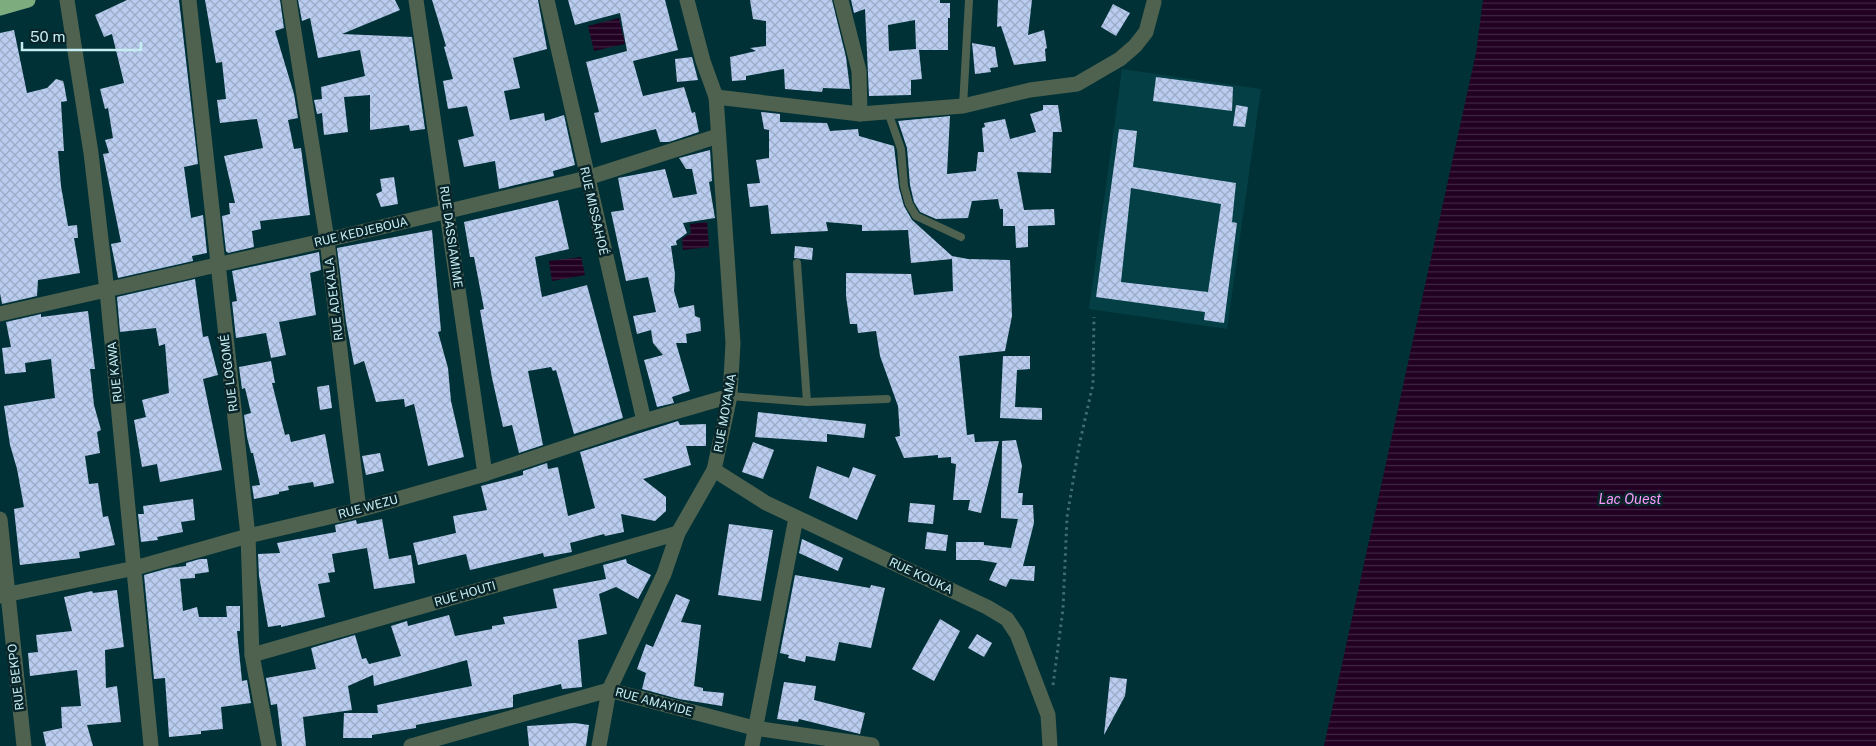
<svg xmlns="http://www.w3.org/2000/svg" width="1876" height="746" font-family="'Public Sans',sans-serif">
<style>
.built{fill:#043f45}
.water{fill:url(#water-rules)}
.building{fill:url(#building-cross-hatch);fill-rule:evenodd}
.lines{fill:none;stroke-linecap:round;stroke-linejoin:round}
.path{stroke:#3e6d72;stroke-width:3;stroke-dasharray:2.5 4;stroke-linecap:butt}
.lane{stroke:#4e624f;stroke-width:8}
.street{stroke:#4e624f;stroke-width:15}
.highway{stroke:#7dad7f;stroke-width:15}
.labels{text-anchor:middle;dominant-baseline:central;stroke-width:5;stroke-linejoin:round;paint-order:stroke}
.street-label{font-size:12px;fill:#c5edf2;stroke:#092529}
.water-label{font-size:14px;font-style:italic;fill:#fa9bfe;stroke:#092529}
</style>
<defs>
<pattern id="water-rules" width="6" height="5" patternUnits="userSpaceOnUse" patternTransform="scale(1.25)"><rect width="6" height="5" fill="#210023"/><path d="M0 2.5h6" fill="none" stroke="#402643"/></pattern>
<pattern id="building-cross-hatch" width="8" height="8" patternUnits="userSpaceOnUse" patternTransform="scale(1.25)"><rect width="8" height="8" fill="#baccf0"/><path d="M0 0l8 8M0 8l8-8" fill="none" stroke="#9aabc6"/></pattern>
</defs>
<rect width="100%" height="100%" fill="#003136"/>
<polygon class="built" points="1122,69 1261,89 1227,329 1089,309"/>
<g class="water">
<polygon points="1483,0 1876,0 1876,746 1324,746 1476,53"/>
<polygon points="619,18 625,44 594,51 588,26"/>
<polygon points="707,222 709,247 683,250 682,239 691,233 690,224"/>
<polygon points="581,257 585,275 552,281 549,261"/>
</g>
<g class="building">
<polygon points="127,0 179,0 198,164 184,167 191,218 203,215 207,253 192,256 193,261 118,278 111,244 121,242 103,154 109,153 105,140 113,138 108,108 105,109 100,89 124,83 112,34 104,37 95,15"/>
<polygon points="205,0 280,0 284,28 275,31 294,94 298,118 288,120 294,149 301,148 310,215 260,221 261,229 252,231 254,247 228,253 226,251 222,216 230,214 229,203 235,203 224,156 263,148 257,119 220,123 217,100 226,99 222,62 216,63"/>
<polygon points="298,0 395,0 400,10 342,34 412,37 425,129 410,131 409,125 370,130 370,95 344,97 348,132 324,135 322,113 317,114 314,100 322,99 321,87 365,76 360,50 318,58 310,18 302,21"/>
<polygon points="432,0 538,0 547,49 513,58 520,88 504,91 510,120 544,113 545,121 564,115 575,165 553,171 554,176 499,189 495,161 464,167 458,140 474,136 467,106 448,109 443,81 453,79 444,47 446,46"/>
<polygon points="568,0 665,0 678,50 633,61 643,96 684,87 692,113 695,112 699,132 669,142 660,142 656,129 601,143 594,113 599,112 586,62 627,51 620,13 575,25"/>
<polygon points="750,0 832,0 846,57 850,89 823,88 822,92 785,89 784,69 746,76 746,80 732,81 730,57 756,51 750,48 766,46 766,21 753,19"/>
<path d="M851,0H940V3H950V18H948V50H919L922,79L911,80V95L869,96L865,9L854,13ZM915,20L916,49L889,51L888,25Z"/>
<polygon points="998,0 1032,0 1028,35 1044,30 1047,48 1045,49 1046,61 1014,65 1001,26 997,27"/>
<polygon points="1113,4 1130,13 1116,36 1101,27"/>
<polygon points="14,30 27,93 47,88 56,79 63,81 64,84 67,101 61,102 64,151 58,151 61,186 68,226 77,225 78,238 74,238 80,273 38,280 37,296 2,304 0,293 0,33"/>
<polygon points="972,43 995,47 998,67 990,68 991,72 975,74"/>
<polygon points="692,57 698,80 677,82 675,59"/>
<polygon points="1156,77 1233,87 1232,111 1153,101"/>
<polygon points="1043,105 1058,105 1062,132 1053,132 1051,173 1017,172 1024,210 1054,209 1055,225 1028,226 1028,247 1016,248 1015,226 1003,226 1003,209 1000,209 998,199 972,201 968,218 936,219 920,212 914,202 910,185 907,148 898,121 950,116 947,174 976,171 978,152 984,152 982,128 985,127 984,123 1005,119 1010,139 1036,132 1030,114 1043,110"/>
<polygon points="1236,105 1248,107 1245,127 1233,126"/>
<polygon points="761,112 780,114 780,122 827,123 830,131 858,129 859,136 894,146 899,188 904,206 912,220 952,256 968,259 1010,260 1012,316 1005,351 959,356 967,435 974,434 975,442 999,441 981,513 968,510 970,500 953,500 956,464 951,463 951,457 938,458 938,455 904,458 895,437 900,436 898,406 880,356 876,331 858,333 857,324 850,324 846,296 846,273 911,274 914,295 953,291 952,259 911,263 908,230 862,231 862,225 826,222 828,231 771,234 768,205 750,207 747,184 760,183 756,160 769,158 769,130 764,129"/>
<path d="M1119,129L1137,131L1133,167L1236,183L1232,222L1237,223L1224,323L1204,320L1205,312L1096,297ZM1131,188L1221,204L1208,292L1121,282Z"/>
<polygon points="710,150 712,181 709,182 715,218 683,223 687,233 676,241 677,245 671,246 675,274 674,291 679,308 694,305 695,316 700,318 701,331 686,334 687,343 676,343 690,391 672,397 674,403 657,407 644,360 663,355 653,343 651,330 637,334 633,316 656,312 648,277 626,281 611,212 624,210 618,178 665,169 673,198 697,194 692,169 686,169 679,158"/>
<polygon points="394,177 398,204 381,207 376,194 382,191 380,179"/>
<polygon points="558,200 569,249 535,257 542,297 587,285 623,418 574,434 556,370 553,371 551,367 528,371 543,445 519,453 512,425 503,427 492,378 480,310 484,309 474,257 470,257 464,222"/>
<polygon points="432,230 441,331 438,332 448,368 451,401 464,457 428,466 414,404 405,407 404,399 376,402 364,361 354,365 346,322 337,248"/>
<polygon points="795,246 813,248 812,260 794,258"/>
<polygon points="319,252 321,270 310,273 316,315 279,322 286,355 271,358 266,333 236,338 232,302 237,301 232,271"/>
<polygon points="195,279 203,337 208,336 218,375 203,379 222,470 160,482 157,464 142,467 134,420 146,417 142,400 169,393 165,344 159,346 156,328 120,332 117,297"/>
<polygon points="88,311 95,369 90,369 94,405 101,430 97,432 100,453 85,456 89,484 98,483 103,517 108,516 115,545 79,552 80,558 20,565 14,509 24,507 17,469 10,445 4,406 55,398 51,359 25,363 26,372 5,374 2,348 11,347 6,322 41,314 41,317"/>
<polygon points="1003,356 1030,356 1030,369 1017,370 1015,407 1042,408 1042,420 1000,418"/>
<polygon points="271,361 275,383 272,383 285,435 289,434 291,442 325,434 334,483 314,487 313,482 288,486 289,490 279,492 279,494 254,499 252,486 260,485 253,453 251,453 247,437 244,415 251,413 245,388 242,389 239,367"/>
<polygon points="329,385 332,408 320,410 317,387"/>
<polygon points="758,412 866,424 864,438 827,434 827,442 755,437"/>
<polygon points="678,421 680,425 706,424 706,446 686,446 691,465 643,479 666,497 666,511 655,521 621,514 624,532 605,536 604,534 570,543 572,552 544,557 543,553 470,570 466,554 418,565 413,543 456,533 453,516 487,510 481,486 523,475 523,471 547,463 548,469 558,467 568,516 595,508 580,452"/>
<polygon points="1016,440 1022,466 1018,493 1023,493 1022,505 1033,505 1034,523 1023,566 1035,566 1034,581 1010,579 1006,587 989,580 997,563 979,560 956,560 956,542 984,542 984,545 1011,548 1018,519 1001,518 1002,441"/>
<polygon points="753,442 774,450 763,479 742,472"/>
<polygon points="380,453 384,471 366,475 362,456"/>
<polygon points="817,466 849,478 853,467 876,475 857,520 809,498"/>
<polygon points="193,499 195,520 181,522 183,532 157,537 158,540 141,542 138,514 144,514 143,506"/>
<polygon points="910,503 935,505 933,524 908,522"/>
<polygon points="382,519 389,559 411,555 415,583 374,589 367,548 332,554 335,572 328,573 330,582 318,584 325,617 281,627 281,625 268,627 259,576 258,554 280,553 277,543 336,532 335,525 356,520 357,524"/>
<polygon points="729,524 773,530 761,601 718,595"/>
<polygon points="927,532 948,535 946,551 925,549"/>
<polygon points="802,539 843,558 838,571 799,553"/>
<polygon points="200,559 207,559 209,572 195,574 195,578 180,579 183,611 197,607 199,617 227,617 226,606 240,606 240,631 237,631 242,681 247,680 251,703 221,707 223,729 201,731 201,734 169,737 165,678 154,679 144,575 169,568 186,566 186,563"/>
<polygon points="626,559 627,563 651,575 638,599 616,587 599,594 607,634 578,640 582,687 562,689 561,684 513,695 513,707 416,725 416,728 372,735 372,738 343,738 344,713 378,713 377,705 472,686 467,660 374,686 373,675 348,686 352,710 303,717 306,746 282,746 277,704 271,705 266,678 316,669 311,648 355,635 362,659 366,658 369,664 401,656 391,626 407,621 408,626 449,615 455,636 492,629 492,626 505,624 503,617 557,608 553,589 606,579 603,565"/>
<polygon points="795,575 870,588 871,585 885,588 871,648 839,642 835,661 806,656 805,662 788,658 789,655 780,653"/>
<polygon points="117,590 124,647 105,650 106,688 117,686 121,722 87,725 93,746 46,746 43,732 62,728 61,707 81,706 77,670 30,676 28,653 38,652 36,635 72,631 64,597 92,591 93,593"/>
<polygon points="676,594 690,600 681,622 701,625 694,686 703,688 703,691 724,693 722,706 679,699 642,689 646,673 637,669 646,644 653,647"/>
<polygon points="940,619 960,631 934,681 912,669"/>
<polygon points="977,634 992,643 984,657 968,648"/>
<polygon points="1110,677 1127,679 1125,696 1104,735"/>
<polygon points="784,682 816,686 814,700 865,713 860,734 799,719 798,722 777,719"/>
<polygon points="575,723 589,725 586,746 529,746 527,726"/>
</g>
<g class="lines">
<polyline class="path" points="1053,685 1063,609 1067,517 1079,446 1093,384 1094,317"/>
<g class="lane">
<polyline points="963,106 969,0"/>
<polyline points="888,112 901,149 904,186 909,204 916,216 961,237"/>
<polyline points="797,263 807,402"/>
<polyline points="730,396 807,402 887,399"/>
</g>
<g class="street">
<polyline points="67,0 91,153 107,291 151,746"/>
<polyline points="189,0 248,536 252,655 269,746"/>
<polyline points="289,0 327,240 359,510"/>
<polyline points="416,0 485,474"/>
<polyline points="547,0 644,421"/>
<polyline points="841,0 859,71 860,114"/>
<polyline points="716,97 860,114 963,106 1030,90 1077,84 1120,59 1135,46 1146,32 1154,2"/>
<polyline points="0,314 327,240 587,178 718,136"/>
<polyline points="714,470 766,503 987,607 1007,619 1017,634 1048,715 1050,746"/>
<polyline points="0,519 24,746"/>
<polyline points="0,596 135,568 248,536 359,510 485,474 644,421 730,396"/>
<polyline points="252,655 678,533"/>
<polyline points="411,746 609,690 754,728 872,745"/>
<polyline points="599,746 609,690 664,574 678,533 714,470 730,396 733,343 716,97 703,61 687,0"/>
<polyline points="752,746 796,518"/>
</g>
<polyline class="highway" points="0,8 28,0"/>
</g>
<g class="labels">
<g class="street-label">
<text transform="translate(594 211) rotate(77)">RUE MISSAHOÉ</text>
<text transform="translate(361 232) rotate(-13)">RUE KEDJEBOUA</text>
<text transform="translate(451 237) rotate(82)">RUE DASSIAMIME</text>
<text transform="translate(334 299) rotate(-97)">RUE ADEKALA</text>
<text transform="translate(115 372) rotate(-96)">RUE KAWA</text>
<text transform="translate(229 373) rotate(-97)">RUE LOGOMÉ</text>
<text transform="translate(725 413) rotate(-80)">RUE MOYAMA</text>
<text transform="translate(368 507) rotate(-15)">RUE WEZU</text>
<text transform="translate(921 576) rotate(25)">RUE KOUKA</text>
<text transform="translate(465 594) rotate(-16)">RUE HOUTI</text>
<text transform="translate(16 677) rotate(-97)">RUE BEKPO</text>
<text transform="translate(654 702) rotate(15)">RUE AMAYIDE</text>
</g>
<g class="water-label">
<text x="1630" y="499">Lac Ouest</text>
</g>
</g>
<path d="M22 42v8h119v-8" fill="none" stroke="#c5edf2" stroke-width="2.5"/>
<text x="30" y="42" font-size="15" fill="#c5edf2" stroke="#092529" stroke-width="4" paint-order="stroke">50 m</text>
</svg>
